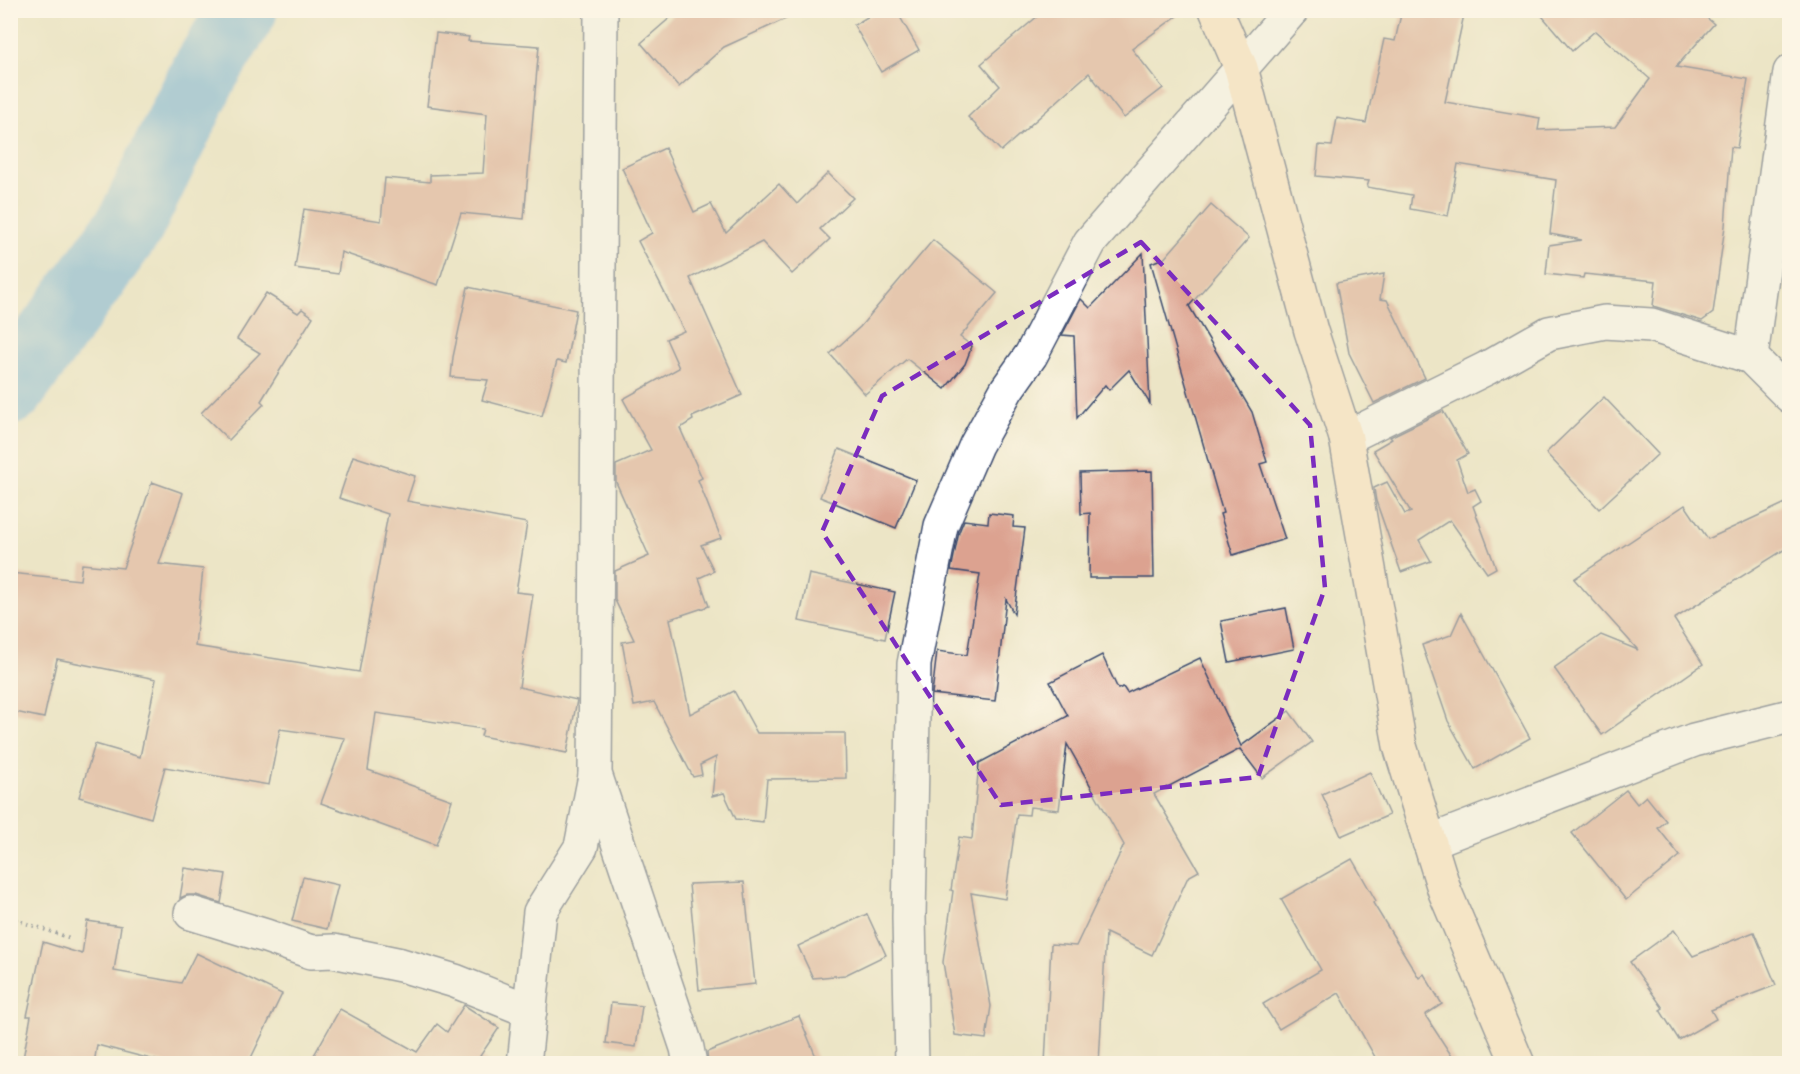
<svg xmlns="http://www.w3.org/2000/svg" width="1800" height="1074" font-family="'Playpen Sans',sans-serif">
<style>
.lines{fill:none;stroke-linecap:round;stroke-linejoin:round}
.river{stroke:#68aede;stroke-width:69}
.building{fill:#dca290}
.street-casing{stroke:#3a4a6e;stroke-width:36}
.secondary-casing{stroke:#3a4a6e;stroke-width:36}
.path{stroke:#3a4a6e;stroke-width:4;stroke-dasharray:1.5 4.5;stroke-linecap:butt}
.street{stroke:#fff;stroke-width:33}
.secondary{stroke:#ffe4c6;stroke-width:33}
.marked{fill:none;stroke:#7b2cbf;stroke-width:4.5;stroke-dasharray:12 8;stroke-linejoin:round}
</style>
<rect width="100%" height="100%" fill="#fcf5e5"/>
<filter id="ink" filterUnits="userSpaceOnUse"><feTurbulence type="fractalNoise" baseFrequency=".0167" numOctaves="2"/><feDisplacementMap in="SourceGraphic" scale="12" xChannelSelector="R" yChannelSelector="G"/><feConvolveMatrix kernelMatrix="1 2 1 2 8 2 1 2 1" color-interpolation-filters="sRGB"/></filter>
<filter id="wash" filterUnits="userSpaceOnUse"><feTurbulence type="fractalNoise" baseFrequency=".008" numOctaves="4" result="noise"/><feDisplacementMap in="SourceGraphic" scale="24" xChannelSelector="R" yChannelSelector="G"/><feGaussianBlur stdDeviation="1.35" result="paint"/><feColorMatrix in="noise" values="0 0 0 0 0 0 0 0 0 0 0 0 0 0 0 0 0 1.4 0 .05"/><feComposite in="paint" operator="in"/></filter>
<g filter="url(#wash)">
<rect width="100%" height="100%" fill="#ece5c6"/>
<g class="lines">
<polyline class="river" points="10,391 130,225 205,72 243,10"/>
</g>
<g id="blocks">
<g class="building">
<polygon points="679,10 805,10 724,47 679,87 641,43"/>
<polygon points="879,10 896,10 919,50 881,72 854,25"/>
<polygon points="1045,10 1185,10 1132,49 1163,88 1124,118 1089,73 1001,151 968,117 1000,86 981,64"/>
<polygon points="1402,10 1465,10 1445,102 1540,118 1538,130 1615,127 1650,79 1595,31 1572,51 1537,10 1698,10 1714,24 1676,67 1748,79 1737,148 1731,147 1725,226 1713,313 1702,321 1653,306 1656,281 1584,274 1583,278 1546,274 1549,245 1582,240 1550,234 1556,180 1458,164 1448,216 1410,209 1412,195 1367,187 1369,181 1316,176 1319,145 1332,146 1337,118 1366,123 1384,39 1395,41"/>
<polygon points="436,33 469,37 468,41 539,46 524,219 461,213 438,285 341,252 338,274 295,268 304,209 381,221 385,178 430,182 430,175 483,173 487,114 427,106"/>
<polygon points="665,148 694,212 711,204 726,233 779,184 797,204 828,173 853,198 820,229 830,239 792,274 762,242 690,278 742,395 692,417 693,420 680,428 702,478 698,480 721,538 701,545 714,571 699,578 709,606 670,619 690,714 734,691 757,733 845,733 846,778 767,779 763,822 736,819 724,793 712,796 716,757 700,765 702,775 693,777 654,702 634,706 622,642 634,640 615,600 615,571 649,556 616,482 616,465 651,450 623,399 679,368 666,339 684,331 638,241 652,233 622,168"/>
<polygon points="1211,205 1249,238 1189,306 1252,412 1267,462 1260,464 1285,539 1233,555 1220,514 1223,513 1151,263 1161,259 1162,261"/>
<polygon points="933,240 997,293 960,337 972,346 965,364 945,389 907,359 865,394 830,354 860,327"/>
<polygon points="1143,253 1150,404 1129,370 1109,390 1105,385 1077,418 1074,336 1062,335 1081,299 1090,308"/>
<polygon points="1384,274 1380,299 1387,300 1425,378 1374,403 1349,353 1336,283"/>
<polygon points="468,287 576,310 566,363 557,361 542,416 482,400 488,380 451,377 453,357"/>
<polygon points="266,293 298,313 302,309 313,317 261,401 264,404 229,440 201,413 260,353 237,339"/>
<polygon points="1604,397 1658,454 1599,509 1546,453"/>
<polygon points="1443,411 1468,454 1457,460 1468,492 1475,489 1481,501 1473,506 1496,568 1487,573 1450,520 1419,540 1431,561 1401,572 1376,501 1374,488 1387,482 1405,514 1411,512 1373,450 1392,439 1390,437"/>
<polygon points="839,449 916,480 896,528 820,497"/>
<polygon points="353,456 415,476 407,501 527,523 516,592 533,594 519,687 577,700 567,753 481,736 483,729 376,713 368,770 452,800 436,845 321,803 345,738 280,729 269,785 165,767 151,818 79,797 95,744 140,757 156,679 57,659 44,718 10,711 10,573 80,580 82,564 123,568 152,482 183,493 159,564 203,569 195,646 359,672 388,514 339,498"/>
<polygon points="1152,471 1154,578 1089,578 1090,513 1081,514 1080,473"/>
<polygon points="1790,501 1790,546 1674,619 1703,664 1602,735 1554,668 1601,635 1638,650 1574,579 1685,505 1708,539"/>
<polygon points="989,513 1014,516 1013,527 1025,528 1014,614 1006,599 995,701 932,694 937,651 967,655 980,574 951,570 959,532 964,520 988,523"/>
<polygon points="809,574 895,592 885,639 799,621"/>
<polygon points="1286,608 1294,649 1229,662 1221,621"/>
<polygon points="1461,613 1530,738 1475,769 1448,721 1422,645 1451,635"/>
<polygon points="1102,655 1118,689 1123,687 1127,693 1200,658 1241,746 1289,711 1312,742 1262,778 1240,749 1154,794 1199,871 1188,877 1152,955 1106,933 1099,1064 1045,1064 1051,944 1076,946 1124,845 1067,744 1059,810 1030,807 1029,815 1017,814 1005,899 971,893 991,1006 986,1039 955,1035 943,962 953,891 951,890 959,837 972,839 979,763 1068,716 1050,682"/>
<polygon points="1370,772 1389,815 1341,836 1322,794"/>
<polygon points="1626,790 1637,804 1646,796 1666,821 1658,828 1680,856 1626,900 1572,833"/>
<polygon points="1352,859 1376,901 1373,903 1419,978 1424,974 1442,1004 1425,1015 1457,1064 1379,1064 1339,993 1279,1029 1263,1004 1321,970 1281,899"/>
<polygon points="185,868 226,874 221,903 196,895 187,895 180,898"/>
<polygon points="303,877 338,885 327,929 292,921"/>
<polygon points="744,882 755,984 699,990 689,884"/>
<polygon points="867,914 886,955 845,975 813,978 798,946"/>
<polygon points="87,921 121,926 114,971 181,983 196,953 282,994 248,1064 170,1064 97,1045 94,1064 22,1064 31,1016 27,1016 43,942 82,954"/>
<polygon points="1674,930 1693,956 1754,932 1776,985 1711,1010 1716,1019 1679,1040 1660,1010 1663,1008 1630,962"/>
<polygon points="611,1003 642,1006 636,1047 606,1043"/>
<polygon points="464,1005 499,1028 480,1056 490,1064 309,1064 340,1009 417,1052 437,1024 447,1032"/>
<polygon points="799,1016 819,1064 708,1064 707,1052"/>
</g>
</g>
</g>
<g filter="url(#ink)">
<use href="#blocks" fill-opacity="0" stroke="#3a4a6e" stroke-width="1.5"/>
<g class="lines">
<defs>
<g id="street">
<polyline points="601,10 595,774 687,1048 690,1064"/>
<polyline points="1751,357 1790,72"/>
<polyline points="1346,438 1487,368 1549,333 1605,322 1651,325 1751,357 1790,396"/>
<polyline points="1429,842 1694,740 1790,716"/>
<polyline points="191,913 266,936 311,952 333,951 401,965 455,981 530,1011"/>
<polyline points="524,1064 540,912 581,847 595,776"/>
<polyline points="912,1064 909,917 914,664 941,526 976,445 1007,389 1031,355 1090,242 1292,10"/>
</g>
<polyline id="secondary" points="1216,10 1241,68 1311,331 1346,438 1400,746 1445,892 1518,1064"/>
</defs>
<use href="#street" class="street-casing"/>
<use href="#secondary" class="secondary-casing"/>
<polyline class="path" points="10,918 70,938"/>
<use href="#street" class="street"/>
<use href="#secondary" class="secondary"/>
</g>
</g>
<path d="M0 0H1800V1074H0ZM1141,242L1310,425L1325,588L1258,777L1001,805L822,532L882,396Z" fill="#ece5c6" fill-opacity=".55" fill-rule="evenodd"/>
<path class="marked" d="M1141,242L1310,425L1325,588L1258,777L1001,805L822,532L882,396Z"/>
<rect width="1800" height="1074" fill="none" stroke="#fcf5e5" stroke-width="36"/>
</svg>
